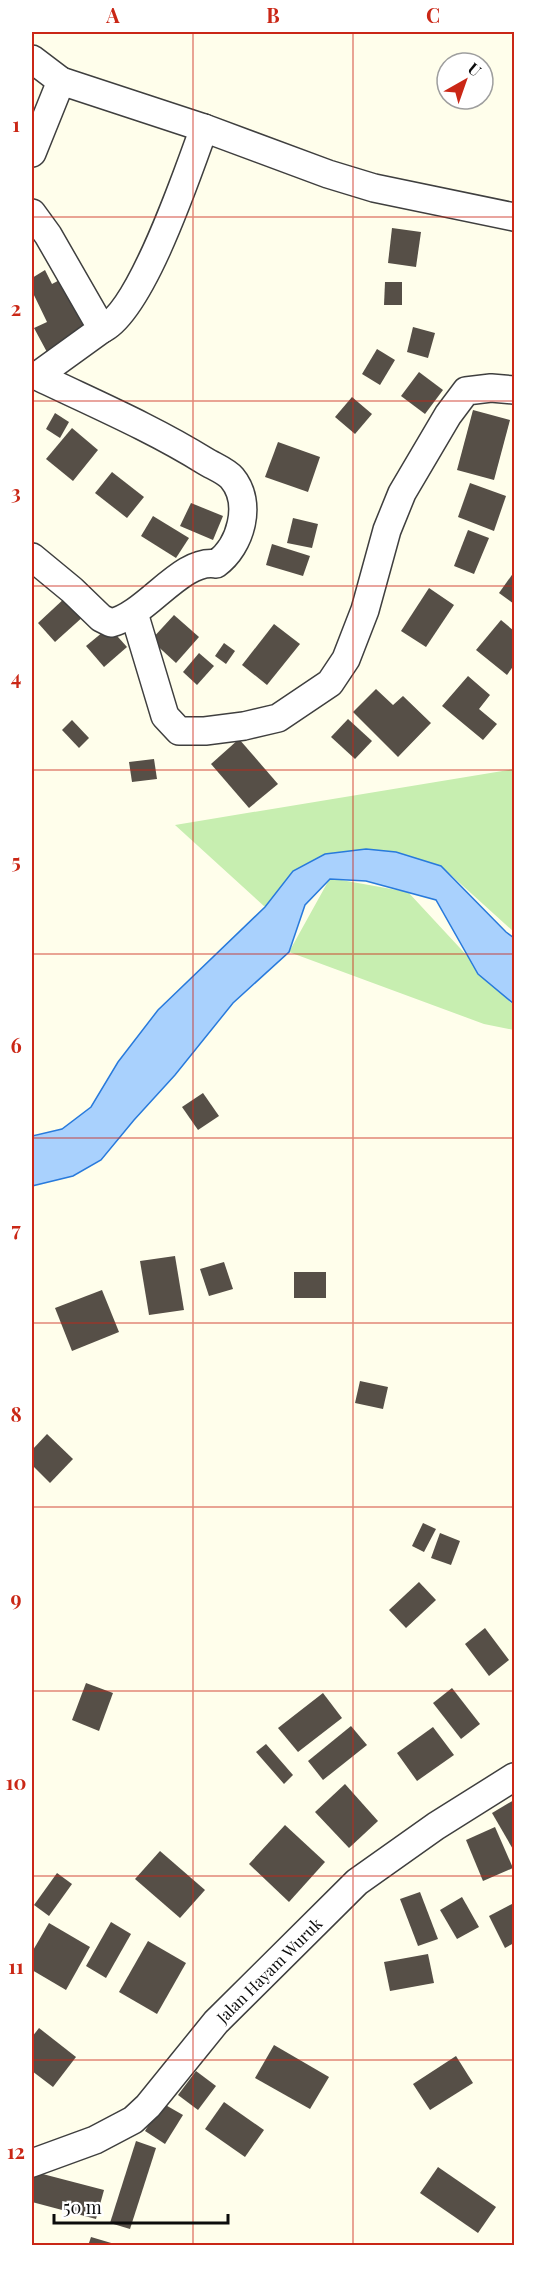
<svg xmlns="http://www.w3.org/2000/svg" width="546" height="2277" font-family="'Playfair Display',serif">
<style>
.green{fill:#c7eeb0}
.water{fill:#a9d1fd;stroke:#287adc;stroke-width:1.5}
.building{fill:#564f47}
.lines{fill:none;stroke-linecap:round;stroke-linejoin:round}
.street-casing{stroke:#3f3f3f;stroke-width:30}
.street{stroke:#fff;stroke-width:27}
.grid{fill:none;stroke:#ca2716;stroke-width:1.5;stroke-opacity:0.55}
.labels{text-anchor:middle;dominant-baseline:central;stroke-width:6;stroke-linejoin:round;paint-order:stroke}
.street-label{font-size:16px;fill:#0c0c0c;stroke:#fff}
.neatline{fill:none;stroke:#ca2716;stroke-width:2}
.grid-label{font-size:20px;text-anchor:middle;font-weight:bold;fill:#ca2716}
</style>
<rect width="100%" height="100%" fill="#fffeeb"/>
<g class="green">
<polygon points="514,769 514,932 441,866 366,849 265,907 175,825"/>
<polygon points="330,878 408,892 511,1003 514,1004 514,1030 484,1024 289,952"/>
</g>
<polygon class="water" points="366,849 396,852 441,866 506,932 514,938 514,1004 478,974 436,900 366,881 330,879 305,905 289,952 233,1003 175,1075 134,1120 101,1160 73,1176 32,1186 32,1136 62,1129 91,1107 118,1062 158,1010 265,907 293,871 325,854"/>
<g class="building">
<polygon points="392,228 421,232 416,267 388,263"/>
<polygon points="45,270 52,284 69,275 97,328 48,354 34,328 47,322 32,291 32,278"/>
<polygon points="385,282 402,282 402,305 384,305"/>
<polygon points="413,327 435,333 428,358 407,352"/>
<polygon points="377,349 395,360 380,385 362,374"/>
<polygon points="419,372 443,390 425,414 401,396"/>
<polygon points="352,397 372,414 355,434 335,417"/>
<polygon points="473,410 510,420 494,480 457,470"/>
<polygon points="55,413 69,422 60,438 46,429"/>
<polygon points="72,428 98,450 73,481 46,459"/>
<polygon points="278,442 320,457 308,492 265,477"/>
<polygon points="112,472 144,497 127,518 95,493"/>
<polygon points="470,483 506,496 494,531 458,517"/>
<polygon points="191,503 223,516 213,540 180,526"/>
<polygon points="153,516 189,538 176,558 141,536"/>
<polygon points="293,518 318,524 312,548 287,543"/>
<polygon points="468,530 489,538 474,574 454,566"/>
<polygon points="272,544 310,556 303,576 266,565"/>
<polygon points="514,572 514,604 499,593"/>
<polygon points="429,588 454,605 426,647 401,631"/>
<polygon points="67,596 85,615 55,642 38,623"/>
<polygon points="174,615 199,637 176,663 151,640"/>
<polygon points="501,620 514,631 514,665 507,675 476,650"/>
<polygon points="274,624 300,644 267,685 242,665"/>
<polygon points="109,627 127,647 104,667 86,646"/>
<polygon points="224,643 235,651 226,664 215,656"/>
<polygon points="199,653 214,666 197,685 183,672"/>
<polygon points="468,676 490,695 479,709 497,724 483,740 442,706"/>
<polygon points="376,689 393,705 403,696 431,723 398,757 353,712"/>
<polygon points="348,719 372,741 355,759 331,737"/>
<polygon points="72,720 89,738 79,748 62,730"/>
<polygon points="239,739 278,784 249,808 211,764"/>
<polygon points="154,759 157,779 132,782 129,762"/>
<polygon points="203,1093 219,1116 198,1130 182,1107"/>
<polygon points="175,1256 184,1310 149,1315 140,1261"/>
<polygon points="224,1262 233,1289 209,1296 200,1269"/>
<rect x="294" y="1272" width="32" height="26"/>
<polygon points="102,1290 119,1332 72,1351 55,1308"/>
<polygon points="360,1381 388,1387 383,1409 355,1403"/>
<polygon points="47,1434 73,1459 50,1483 32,1465 32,1450"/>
<polygon points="423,1523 436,1529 424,1552 412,1546"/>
<polygon points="440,1533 460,1541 451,1565 431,1558"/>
<polygon points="419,1582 436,1600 406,1628 389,1610"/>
<polygon points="485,1628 509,1660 489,1676 465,1644"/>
<polygon points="86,1683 113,1693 99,1731 72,1720"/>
<polygon points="452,1688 480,1724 461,1739 433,1703"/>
<polygon points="323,1693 342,1718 298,1752 278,1728"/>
<polygon points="351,1726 367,1745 323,1780 308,1761"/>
<polygon points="433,1727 454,1755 417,1781 397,1753"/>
<polygon points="266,1744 293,1775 284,1784 256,1752"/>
<polygon points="345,1784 378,1821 349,1848 315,1812"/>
<polygon points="514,1800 514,1851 492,1813"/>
<polygon points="285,1825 325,1862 289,1902 249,1864"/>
<polygon points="495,1827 513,1868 483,1881 466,1840"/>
<polygon points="160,1851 205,1890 180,1918 135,1879"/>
<polygon points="57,1873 72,1884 49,1916 34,1905"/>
<polygon points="420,1892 438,1939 418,1946 400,1899"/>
<polygon points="462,1897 479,1927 457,1939 440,1910"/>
<polygon points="514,1903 514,1943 505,1948 489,1916"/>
<polygon points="111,1922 131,1934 106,1978 86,1966"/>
<polygon points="49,1923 90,1947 66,1990 32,1970 32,1952"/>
<polygon points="148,1941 186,1963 157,2014 119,1992"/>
<polygon points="428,1954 434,1983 390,1991 384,1962"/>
<polygon points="39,2028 76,2057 53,2087 32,2071 32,2037"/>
<polygon points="274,2045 329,2077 310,2109 255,2078"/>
<polygon points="456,2056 473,2083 430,2110 413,2084"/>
<polygon points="196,2071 216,2086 198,2110 178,2095"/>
<polygon points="224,2102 264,2130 245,2157 205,2129"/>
<polygon points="162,2103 183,2115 165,2144 145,2131"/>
<polygon points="136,2141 156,2148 130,2229 110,2223"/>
<polygon points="438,2167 496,2207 478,2233 420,2193"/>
<polygon points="35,2172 104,2190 96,2219 32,2202 32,2188"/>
<polygon points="91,2237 118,2245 118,2246 88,2246"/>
</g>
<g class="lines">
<defs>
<g id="street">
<path d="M32,59L61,81L204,128C188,172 141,312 102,329"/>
<polyline points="204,128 328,174 374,188 514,217"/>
<polyline points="32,153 61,81"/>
<path d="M32,213L48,235L102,329L37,376C93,403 152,428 205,461C213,466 226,471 232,478C253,503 241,546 216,564C181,558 147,615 111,623L101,618L72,590L32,557"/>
<polyline points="134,613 165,716 179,731 205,731 244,726 278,718 330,683 346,659 365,610 387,530 402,493 448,415 466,391 491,388 514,390"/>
<polyline points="32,2163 95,2140 133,2120 148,2106 216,2022 357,1882 436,1826 514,1777"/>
</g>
</defs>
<use href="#street" class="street-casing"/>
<use href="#street" class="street"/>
</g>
<path class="grid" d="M193,32V2246M353,32V2246M32,217H514M32,401H514M32,586H514M32,770H514M32,954H514M32,1138H514M32,1323H514M32,1507H514M32,1691H514M32,1876H514M32,2060H514"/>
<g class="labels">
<g class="street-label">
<text transform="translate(269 1970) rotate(-45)">Jalan Hayam Wuruk</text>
</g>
</g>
<rect width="546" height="2277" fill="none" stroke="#ffffff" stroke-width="66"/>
<g transform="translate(465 81) rotate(40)"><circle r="28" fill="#ffffff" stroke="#9e9e9e" stroke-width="1.5"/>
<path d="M0-4.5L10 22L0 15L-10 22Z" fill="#ca2716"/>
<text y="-9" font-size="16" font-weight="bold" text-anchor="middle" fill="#0c0c0c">U</text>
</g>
<path d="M54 2214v9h174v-9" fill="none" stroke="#0c0c0c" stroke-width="3"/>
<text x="63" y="2214" font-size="18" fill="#0c0c0c" stroke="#ffffff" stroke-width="4.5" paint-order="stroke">50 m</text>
<rect x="33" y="33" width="480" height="2211" class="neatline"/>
<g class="grid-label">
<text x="113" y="23">A</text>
<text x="273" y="23">B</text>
<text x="433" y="23">C</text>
<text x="16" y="132">1</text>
<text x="16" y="316">2</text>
<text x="16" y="500">3</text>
<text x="16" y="685">4</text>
<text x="16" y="869">5</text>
<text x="16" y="1053">6</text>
<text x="16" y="1237">7</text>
<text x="16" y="1422">8</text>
<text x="16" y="1606">9</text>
<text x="16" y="1790">10</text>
<text x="16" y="1974">11</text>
<text x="16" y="2159">12</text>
</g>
</svg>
